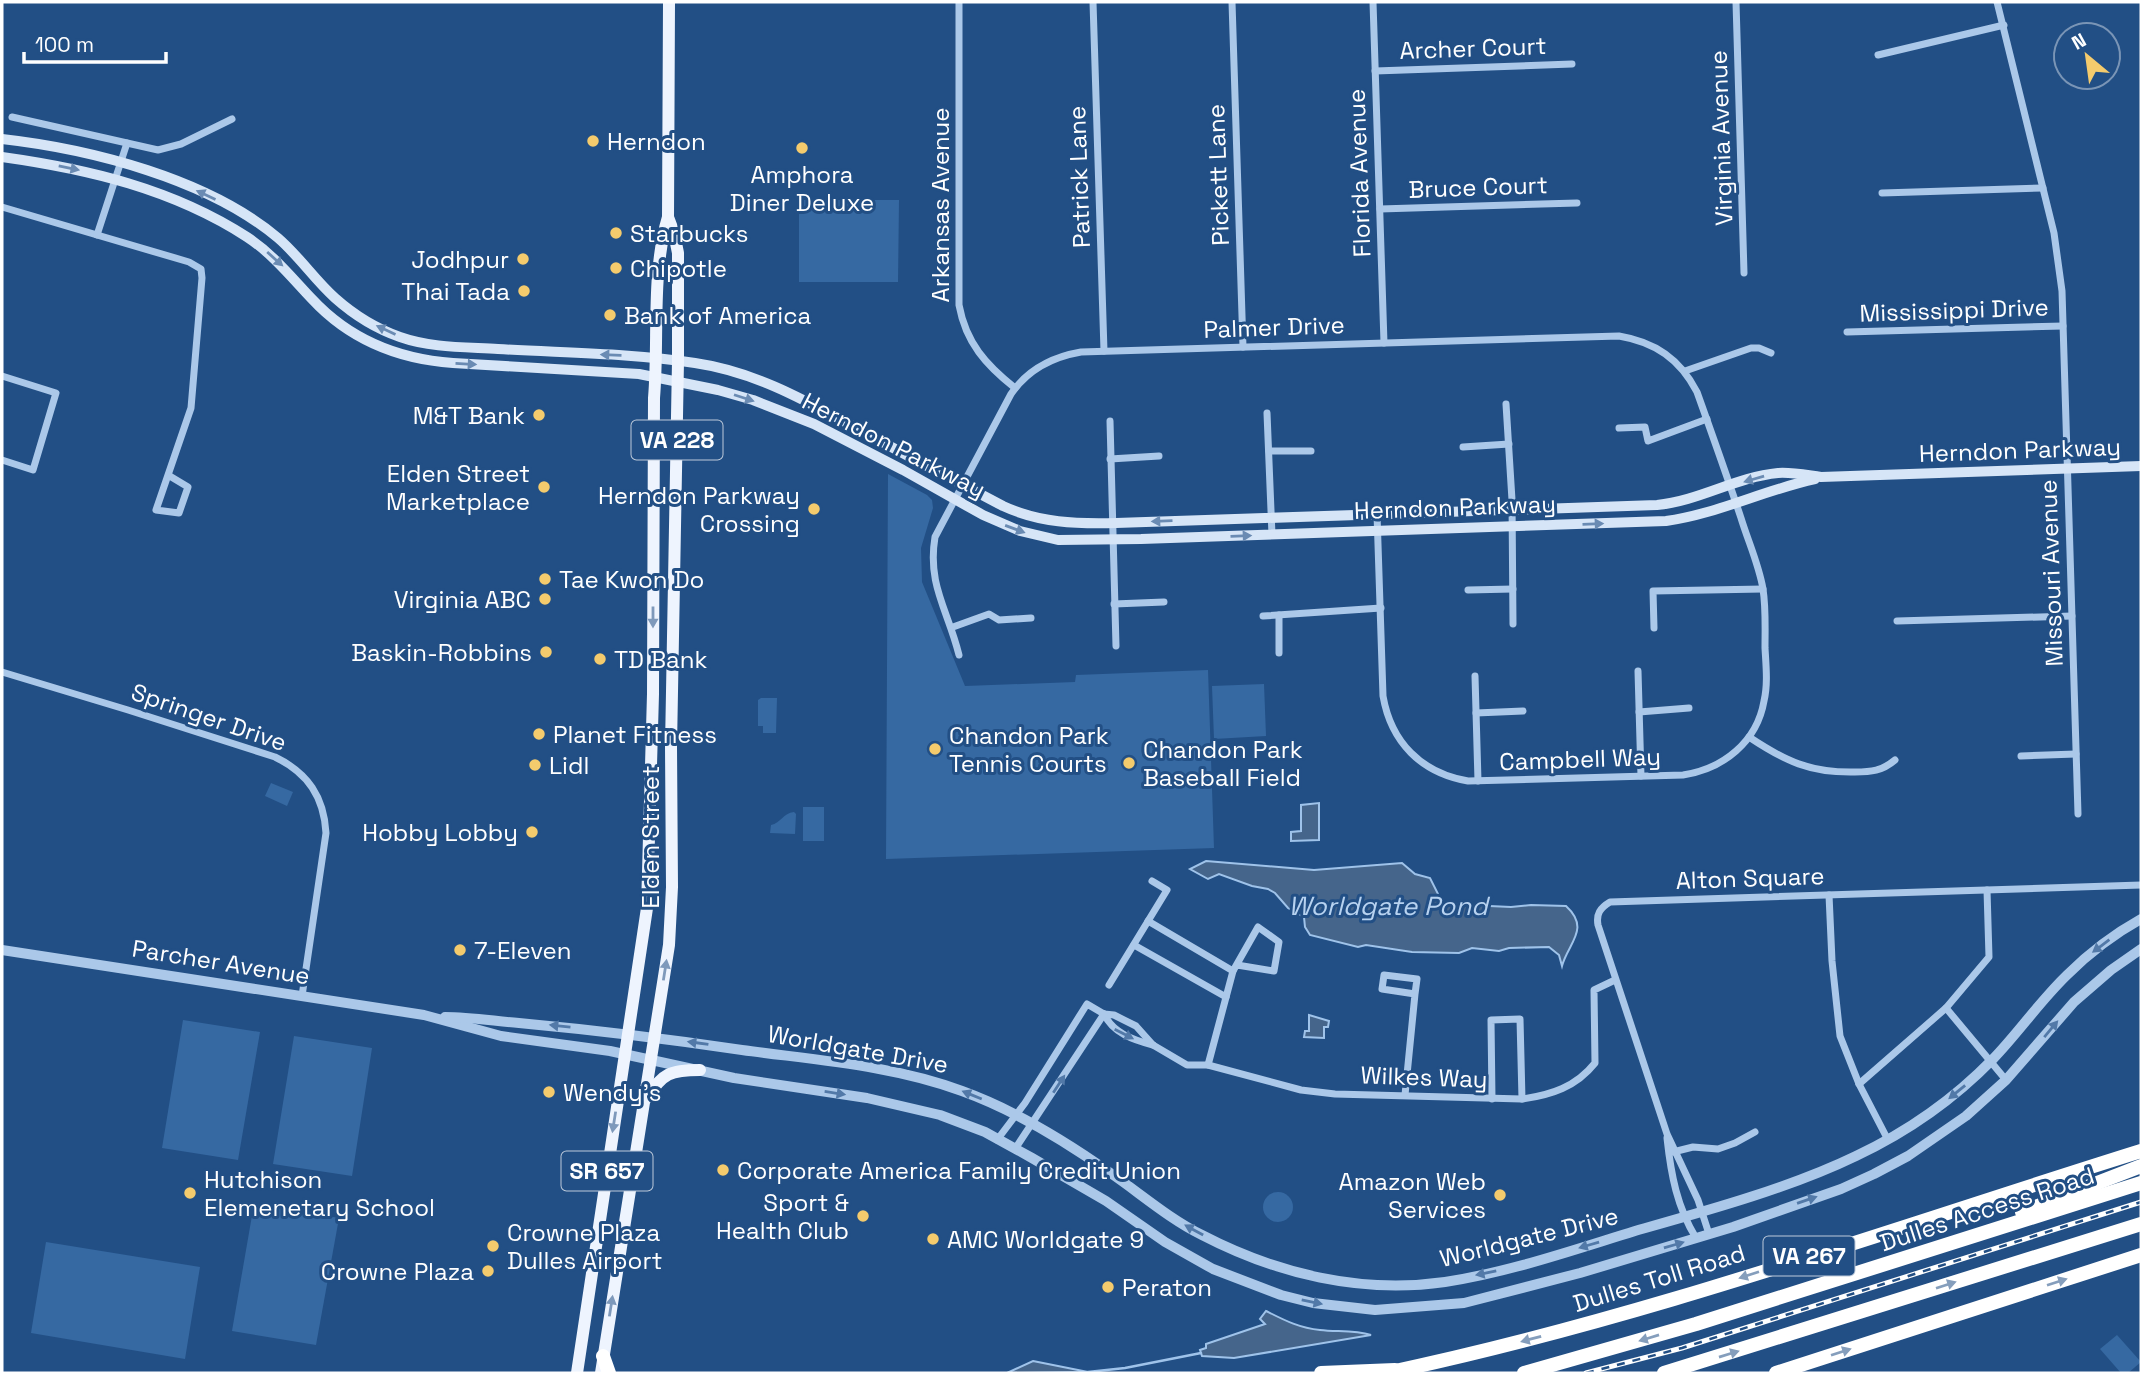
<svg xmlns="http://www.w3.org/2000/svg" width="2143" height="1375" font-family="'Space Grotesk',sans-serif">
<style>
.green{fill:#3669a2}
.water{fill:#45658b;stroke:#9fc3ea;stroke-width:2}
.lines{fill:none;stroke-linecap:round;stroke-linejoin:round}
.stream{stroke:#9fc3ea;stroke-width:2.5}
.minor{stroke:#abc8e9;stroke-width:7}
.tertiary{stroke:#abc8e9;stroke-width:10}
.secondary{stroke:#d6e5f7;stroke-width:10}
.primary{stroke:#eef4fe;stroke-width:12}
.motorway{stroke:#fff;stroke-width:14}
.rail-casing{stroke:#fff;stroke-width:5}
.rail{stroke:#224f85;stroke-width:2.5;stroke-dasharray:8;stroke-linecap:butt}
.oneway{fill:#6a8bb3}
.oneway2{fill:#7e99bb}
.oneway3{fill:#5279a8}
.oneway4{fill:#859ebc}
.poi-dot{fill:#f4cb6d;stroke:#224f85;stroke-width:2.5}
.labels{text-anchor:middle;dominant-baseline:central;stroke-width:6;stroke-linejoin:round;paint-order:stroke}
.shield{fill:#224f85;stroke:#bdcada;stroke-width:2}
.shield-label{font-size:23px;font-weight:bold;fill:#fff}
.street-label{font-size:24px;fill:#fff;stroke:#224f85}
.poi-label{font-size:24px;fill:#fff;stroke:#224f85;text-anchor:start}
.water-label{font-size:26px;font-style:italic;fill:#b7d2f0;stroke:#224f85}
</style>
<rect width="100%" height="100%" fill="#224f85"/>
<g class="green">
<polygon points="799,200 899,200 898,282 799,282"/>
<polygon points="888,474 927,495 932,500 933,508 921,548 922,582 965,686 1075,682 1076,675 1208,670 1214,848 886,859"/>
<polygon points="1264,684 1266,736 1214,739 1212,686"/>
<polygon points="761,698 777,698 776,733 763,733 763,726 758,726 758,700"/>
<polygon points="271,783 293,792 287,806 265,796"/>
<rect x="803" y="807" width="21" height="34"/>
<path d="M794,812L796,814L795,834L770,833L771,825C781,823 783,813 794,812Z"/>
<polygon points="183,1020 260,1032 238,1160 162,1148"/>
<polygon points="294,1036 372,1048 352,1176 273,1164"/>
<circle cx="1278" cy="1207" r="15"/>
<polygon points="254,1204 339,1218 316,1345 232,1331"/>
<polygon points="46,1242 200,1267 185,1359 31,1333"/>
<polygon points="2117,1335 2141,1362 2128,1373 2121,1373 2100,1349"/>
</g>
<g class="water">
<polygon points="1319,803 1319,840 1291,841 1291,832 1301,831 1301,805"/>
<path d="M1206,861L1314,870L1402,863L1415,874L1430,878L1440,898L1446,904L1511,907L1531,905L1566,906C1591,929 1568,943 1562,966L1559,955L1549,947L1509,948L1499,951L1472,948L1459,953L1412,952L1366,945L1358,947L1310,935L1305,927L1304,917L1288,908L1275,893L1268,889L1252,886L1219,874L1208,879L1190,869Z"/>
<polygon points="1309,1015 1329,1021 1328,1027 1324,1027 1324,1038 1304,1037 1305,1031 1309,1031"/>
<path d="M1266,1311C1284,1320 1299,1328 1320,1330C1337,1332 1354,1330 1371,1335L1234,1358L1202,1356L1200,1350L1206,1348V1344L1265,1324L1260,1319Z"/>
<polygon points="1033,1361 1088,1372 1007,1373"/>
</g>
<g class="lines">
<polyline class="stream" points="1088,1372 1125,1368 1201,1353"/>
<g class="minor">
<path d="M959,2V305C966,343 986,365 1015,388"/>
<polyline points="1093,2 1104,351"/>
<polyline points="1232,2 1243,347"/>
<polyline points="1373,2 1384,343"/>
<polyline points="1736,2 1744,273"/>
<polyline points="1997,2 2054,233 2062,291 2078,814"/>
<polyline points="1878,55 2004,25"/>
<polyline points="1375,71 1572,64"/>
<polyline points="12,117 158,150 181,144 232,119"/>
<polyline points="1882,193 2043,188"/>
<polyline points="2,207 189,262 201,269 202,278 191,408 156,510 179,513 188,487 168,475"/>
<polyline points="1380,209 1577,203"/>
<polyline points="97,235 127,143"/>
<polyline points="1847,332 2063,326"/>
<polyline points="1685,371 1751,348 1759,348 1771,353"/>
<polyline points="2,376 56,393 33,470 2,460"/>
<polyline points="1506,404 1512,500 1513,624"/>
<polyline points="1267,413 1272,535"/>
<polyline points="1110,421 1116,646"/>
<polyline points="1619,428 1645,427 1648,441 1707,419"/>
<polyline points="1463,447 1509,444"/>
<polyline points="1269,451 1311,451"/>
<polyline points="1110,459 1159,456"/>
<polyline points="1468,590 1513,589"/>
<polyline points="1114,604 1164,602"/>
<polyline points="1263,616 1381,608"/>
<polyline points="1897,621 2072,616"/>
<polyline points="953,627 989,614 999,620 1031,618"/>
<polyline points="1654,628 1653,591 1763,589"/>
<polyline points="1279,653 1279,615"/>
<path d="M959,655C948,610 927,585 935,537L1011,394C1028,369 1052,357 1081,352L1619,336C1655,342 1680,359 1697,392C1712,434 1727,476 1741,518C1748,541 1759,565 1763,589C1766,608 1765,629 1765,648C1766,666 1768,684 1764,701C1757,742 1723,769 1683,775L1468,781C1421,773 1391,742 1383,696L1377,514"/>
<polyline points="1638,671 1641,776"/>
<path d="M2,672L128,710L275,757C308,773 324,797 326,833L302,996"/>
<polyline points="1475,676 1478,781"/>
<polyline points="1639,712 1689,708"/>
<polyline points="1476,713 1523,711"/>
<path d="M1749,737C1785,761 1810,773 1855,772C1871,772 1882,771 1895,760"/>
<polyline points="2021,756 2076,754"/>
<polyline points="1829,895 1832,961 1840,1036 1859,1084 1888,1140"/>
<polyline points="1148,921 1233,971"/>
<polyline points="1134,945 1226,997"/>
<polyline points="1109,985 1167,890 1152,881"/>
<polyline points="1946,1008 2006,1080"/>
<path d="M1104,1014C1113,1033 1133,1040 1153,1045"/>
<polyline points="1208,1065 1233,971 1258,927 1279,942 1274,971 1237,965"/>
<polyline points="1859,1084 1946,1008 1989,957 1987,890"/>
<polyline points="1405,1095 1415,994 1417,979 1384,975 1382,989 1415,994"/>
<polyline points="1492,1099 1491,1020 1520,1019 1522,1099"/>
<path d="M1667,1138C1671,1175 1677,1207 1696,1238"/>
<path d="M997,1140L1025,1103L1087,1004L1104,1014L1114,1015L1136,1026L1153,1045L1187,1065H1208L1301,1090L1335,1094L1522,1099C1551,1095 1576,1087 1595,1063L1594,990L1615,980"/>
<polyline points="1015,1149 1104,1014"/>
<polyline points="1673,1152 1693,1147 1718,1149 1735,1143 1755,1132"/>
<path d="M1709,1234L1698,1200L1667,1134L1598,925C1596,914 1600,908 1610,902L2141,885"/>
</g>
<g class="tertiary">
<polyline points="2,950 424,1015 501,1036 610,1051 734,1078 867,1098 940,1115 985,1132 1032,1158 1106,1201 1165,1242 1213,1269 1281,1295 1313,1303 1375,1310 1464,1303 1580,1273 1733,1227 1841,1189 1874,1174 1908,1156 1966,1116 2006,1080 2074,1002 2111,970 2141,949"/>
<path d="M445,1017C470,1017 494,1021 519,1023C594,1030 668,1039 742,1050C815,1060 892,1065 962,1091C1012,1109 1065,1141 1109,1172C1140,1193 1168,1218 1202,1235C1277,1274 1361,1294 1445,1282C1510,1272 1573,1250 1635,1231C1706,1211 1790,1188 1856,1156C1907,1132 1954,1099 1993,1059C2019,1032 2040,1001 2067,975C2089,953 2114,934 2141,919"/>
</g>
<g class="secondary">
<path d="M2,139C91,149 208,179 278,238C299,256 314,279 335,298C353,314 377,329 400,337C431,348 466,347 498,349C564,353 630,353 695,363C757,372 808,402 862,431C909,457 956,481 1003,506C1040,523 1076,524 1116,523L1657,505C1699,501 1736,477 1778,473C1792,472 1806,475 1821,477L2141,466"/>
<path d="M2,157C88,169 173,189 247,237C273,254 291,277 312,299C350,340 397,359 453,363L639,374L718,390L753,400L814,424L903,470L983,515L1020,531L1058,540L1141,539L1666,521C1717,514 1764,490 1815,479"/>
</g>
<g class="primary">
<path d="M647,1098C662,1073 671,1070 700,1070"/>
<path d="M577,1373L647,908L653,694L654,398C659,340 651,273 668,217L669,2"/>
<polyline points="601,1373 669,945 672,887 671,747 678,361 678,253 674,233 668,217"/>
</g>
<g class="motorway">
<polyline points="2022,1212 2141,1166"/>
<polyline points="603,1356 609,1373"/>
<polyline points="1321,1373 1395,1370"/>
<path d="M1386,1373C1643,1319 1891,1229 2141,1151"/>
<polyline points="1524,1373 1696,1324 2141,1183"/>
<polyline points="1664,1373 2141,1224"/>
<polyline points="1776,1373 2141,1255"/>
</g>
<defs>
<polyline id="rail" points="1586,1373 1682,1348 2141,1202"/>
</defs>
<use href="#rail" class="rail-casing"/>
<use href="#rail" class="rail"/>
</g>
<defs><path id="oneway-solid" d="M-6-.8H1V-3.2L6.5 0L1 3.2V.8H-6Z" transform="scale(1.75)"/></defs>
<g class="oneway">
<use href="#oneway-solid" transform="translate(69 168) rotate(11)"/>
<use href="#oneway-solid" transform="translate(206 195) rotate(-155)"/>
<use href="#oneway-solid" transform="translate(275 259) rotate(42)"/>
<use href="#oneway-solid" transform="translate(386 330) rotate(-155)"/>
<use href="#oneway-solid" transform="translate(611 355) rotate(-178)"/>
<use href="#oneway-solid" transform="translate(466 364) rotate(3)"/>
<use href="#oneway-solid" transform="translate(744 398) rotate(18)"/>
<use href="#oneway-solid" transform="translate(1754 479) rotate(164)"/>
<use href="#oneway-solid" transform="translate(1162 521) rotate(178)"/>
<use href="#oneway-solid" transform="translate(1593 524) rotate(-2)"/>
<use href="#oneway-solid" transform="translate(1015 529) rotate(20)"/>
<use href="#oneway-solid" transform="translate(1241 536) rotate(-2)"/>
</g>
<g class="oneway2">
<use href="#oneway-solid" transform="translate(653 617) rotate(90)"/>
<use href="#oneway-solid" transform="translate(665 970) rotate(-81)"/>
<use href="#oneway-solid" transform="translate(614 1122) rotate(99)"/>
<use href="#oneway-solid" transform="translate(611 1306) rotate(-81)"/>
</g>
<g class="oneway3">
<use href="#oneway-solid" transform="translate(2101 946) rotate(143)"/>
<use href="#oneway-solid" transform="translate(560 1026) rotate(-174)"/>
<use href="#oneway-solid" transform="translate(2051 1029) rotate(-50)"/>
<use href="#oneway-solid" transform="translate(1124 1034) rotate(27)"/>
<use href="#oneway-solid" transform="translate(698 1043) rotate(-172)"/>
<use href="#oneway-solid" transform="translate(1059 1084) rotate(-57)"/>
<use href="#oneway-solid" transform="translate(1957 1092) rotate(141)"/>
<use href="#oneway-solid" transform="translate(835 1093) rotate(9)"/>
<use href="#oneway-solid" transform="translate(972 1095) rotate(-158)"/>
<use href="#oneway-solid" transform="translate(1807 1200) rotate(-19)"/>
<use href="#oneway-solid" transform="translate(1194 1230) rotate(-151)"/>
<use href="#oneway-solid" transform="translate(1589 1245) rotate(164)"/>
<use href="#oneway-solid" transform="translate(1674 1245) rotate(-16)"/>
<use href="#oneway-solid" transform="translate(1486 1273) rotate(168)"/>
<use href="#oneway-solid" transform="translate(1312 1302) rotate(11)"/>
</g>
<g class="oneway4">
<use href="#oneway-solid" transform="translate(1749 1275) rotate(162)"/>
<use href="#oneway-solid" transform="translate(2057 1282) rotate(-18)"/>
<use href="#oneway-solid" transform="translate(1946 1285) rotate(-18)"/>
<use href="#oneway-solid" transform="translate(1649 1338) rotate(163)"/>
<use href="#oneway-solid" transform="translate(1531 1339) rotate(165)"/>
<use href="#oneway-solid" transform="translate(1841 1352) rotate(-18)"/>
<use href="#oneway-solid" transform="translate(1729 1354) rotate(-17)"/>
</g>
<g class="poi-dot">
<circle cx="593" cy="141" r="7"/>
<circle cx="802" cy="148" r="7"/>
<circle cx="616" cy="233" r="7"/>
<circle cx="523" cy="259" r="7"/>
<circle cx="616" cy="268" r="7"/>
<circle cx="524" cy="291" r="7"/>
<circle cx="610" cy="315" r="7"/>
<circle cx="539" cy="415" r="7"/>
<circle cx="544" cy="487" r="7"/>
<circle cx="814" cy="509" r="7"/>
<circle cx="545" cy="579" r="7"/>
<circle cx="545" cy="599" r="7"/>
<circle cx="546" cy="652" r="7"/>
<circle cx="600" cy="659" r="7"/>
<circle cx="539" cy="734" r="7"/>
<circle cx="935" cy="749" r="7"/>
<circle cx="1129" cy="763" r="7"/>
<circle cx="535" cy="765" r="7"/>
<circle cx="532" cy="832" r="7"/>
<circle cx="460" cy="950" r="7"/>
<circle cx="549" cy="1092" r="7"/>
<circle cx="723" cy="1170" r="7"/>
<circle cx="190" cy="1193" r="7"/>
<circle cx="1500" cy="1195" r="7"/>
<circle cx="863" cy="1216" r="7"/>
<circle cx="933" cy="1239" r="7"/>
<circle cx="493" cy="1246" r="7"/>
<circle cx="488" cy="1271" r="7"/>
<circle cx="1108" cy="1287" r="7"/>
</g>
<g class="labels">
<g class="shield">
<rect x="631.5" y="420.5" width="91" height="39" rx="5"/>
<rect x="561.5" y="1151.5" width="91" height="39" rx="5"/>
<rect x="1763.5" y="1236.5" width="91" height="39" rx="5"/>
</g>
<g class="shield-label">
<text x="677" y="440">VA 228</text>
<text x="607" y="1171">SR 657</text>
<text x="1809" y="1256">VA 267</text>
</g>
<g class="street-label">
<text transform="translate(1473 48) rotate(-2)">Archer Court</text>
<text transform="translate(1721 138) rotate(-92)">Virginia Avenue</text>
<text transform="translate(1359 173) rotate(-92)">Florida Avenue</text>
<text transform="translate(1218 175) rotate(-92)">Pickett Lane</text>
<text transform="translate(1079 177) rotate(-92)">Patrick Lane</text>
<text transform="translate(1478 187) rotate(-2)">Bruce Court</text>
<text transform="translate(940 205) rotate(-90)">Arkansas Avenue</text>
<text transform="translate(1954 310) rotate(-2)">Mississippi Drive</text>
<text transform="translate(1274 327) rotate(-2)">Palmer Drive</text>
<text transform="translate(894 445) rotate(27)">Herndon Parkway</text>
<text transform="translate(2020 450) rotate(-2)">Herndon Parkway</text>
<text transform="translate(1455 507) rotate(-2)">Herndon Parkway</text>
<text transform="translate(2051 573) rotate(-92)">Missouri Avenue</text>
<text transform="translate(209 717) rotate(19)">Springer Drive</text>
<text transform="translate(1580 759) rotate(-2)">Campbell Way</text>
<text transform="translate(650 837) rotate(-90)">Elden Street</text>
<text transform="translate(1750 878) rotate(-2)">Alton Square</text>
<text transform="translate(221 962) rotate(9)">Parcher Avenue</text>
<text transform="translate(858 1049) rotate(10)">Worldgate Drive</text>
<text transform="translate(1424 1077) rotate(2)">Wilkes Way</text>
<text transform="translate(1987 1209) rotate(-18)">Dulles Access Road</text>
<text transform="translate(1529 1237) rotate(-14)">Worldgate Drive</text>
<text transform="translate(1659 1278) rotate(-17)">Dulles Toll Road</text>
</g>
<g class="poi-label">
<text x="607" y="141">Herndon</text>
<text x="802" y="174" text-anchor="middle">Amphora<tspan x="802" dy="28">Diner Deluxe</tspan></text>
<text x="630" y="233">Starbucks</text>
<text x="509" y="259" text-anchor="end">Jodhpur</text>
<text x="630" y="268">Chipotle</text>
<text x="510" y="291" text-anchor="end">Thai Tada</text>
<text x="624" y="315">Bank of America</text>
<text x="525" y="415" text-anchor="end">M&amp;T Bank</text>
<text x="530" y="473" text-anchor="end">Elden Street<tspan x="530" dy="28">Marketplace</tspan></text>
<text x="800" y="495" text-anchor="end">Herndon Parkway<tspan x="800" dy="28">Crossing</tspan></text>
<text x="559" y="579">Tae Kwon Do</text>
<text x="531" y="599" text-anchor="end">Virginia ABC</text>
<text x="532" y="652" text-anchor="end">Baskin-Robbins</text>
<text x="614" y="659">TD Bank</text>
<text x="553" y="734">Planet Fitness</text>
<text x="949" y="735">Chandon Park<tspan x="949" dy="28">Tennis Courts</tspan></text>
<text x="1143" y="749">Chandon Park<tspan x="1143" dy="28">Baseball Field</tspan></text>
<text x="549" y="765">Lidl</text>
<text x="518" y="832" text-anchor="end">Hobby Lobby</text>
<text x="474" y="950">7-Eleven</text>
<text x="563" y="1092">Wendy's</text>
<text x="737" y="1170">Corporate America Family Credit Union</text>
<text x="204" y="1179">Hutchison<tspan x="204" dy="28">Elemenetary School</tspan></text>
<text x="1486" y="1181" text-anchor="end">Amazon Web<tspan x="1486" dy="28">Services</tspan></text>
<text x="849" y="1202" text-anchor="end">Sport &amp;<tspan x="849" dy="28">Health Club</tspan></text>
<text x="507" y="1232">Crowne Plaza<tspan x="507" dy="28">Dulles Airport</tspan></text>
<text x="947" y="1239">AMC Worldgate 9</text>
<text x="474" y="1271" text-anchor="end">Crowne Plaza</text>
<text x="1122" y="1287">Peraton</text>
</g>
<g class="water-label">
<text x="1388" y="906">Worldgate Pond</text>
</g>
</g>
<rect width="2143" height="1375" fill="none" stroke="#ffffff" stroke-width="7"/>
<g transform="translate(2087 56) rotate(331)"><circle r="33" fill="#224f85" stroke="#7a95b6" stroke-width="2"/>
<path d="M0-5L12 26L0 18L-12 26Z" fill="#f4cb6d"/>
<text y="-10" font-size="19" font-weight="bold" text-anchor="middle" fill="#ffffff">N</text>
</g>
<path d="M24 52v10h142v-10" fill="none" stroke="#ffffff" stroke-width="3.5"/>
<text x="35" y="52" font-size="21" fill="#ffffff" stroke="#224f85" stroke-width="5" paint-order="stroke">100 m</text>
</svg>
